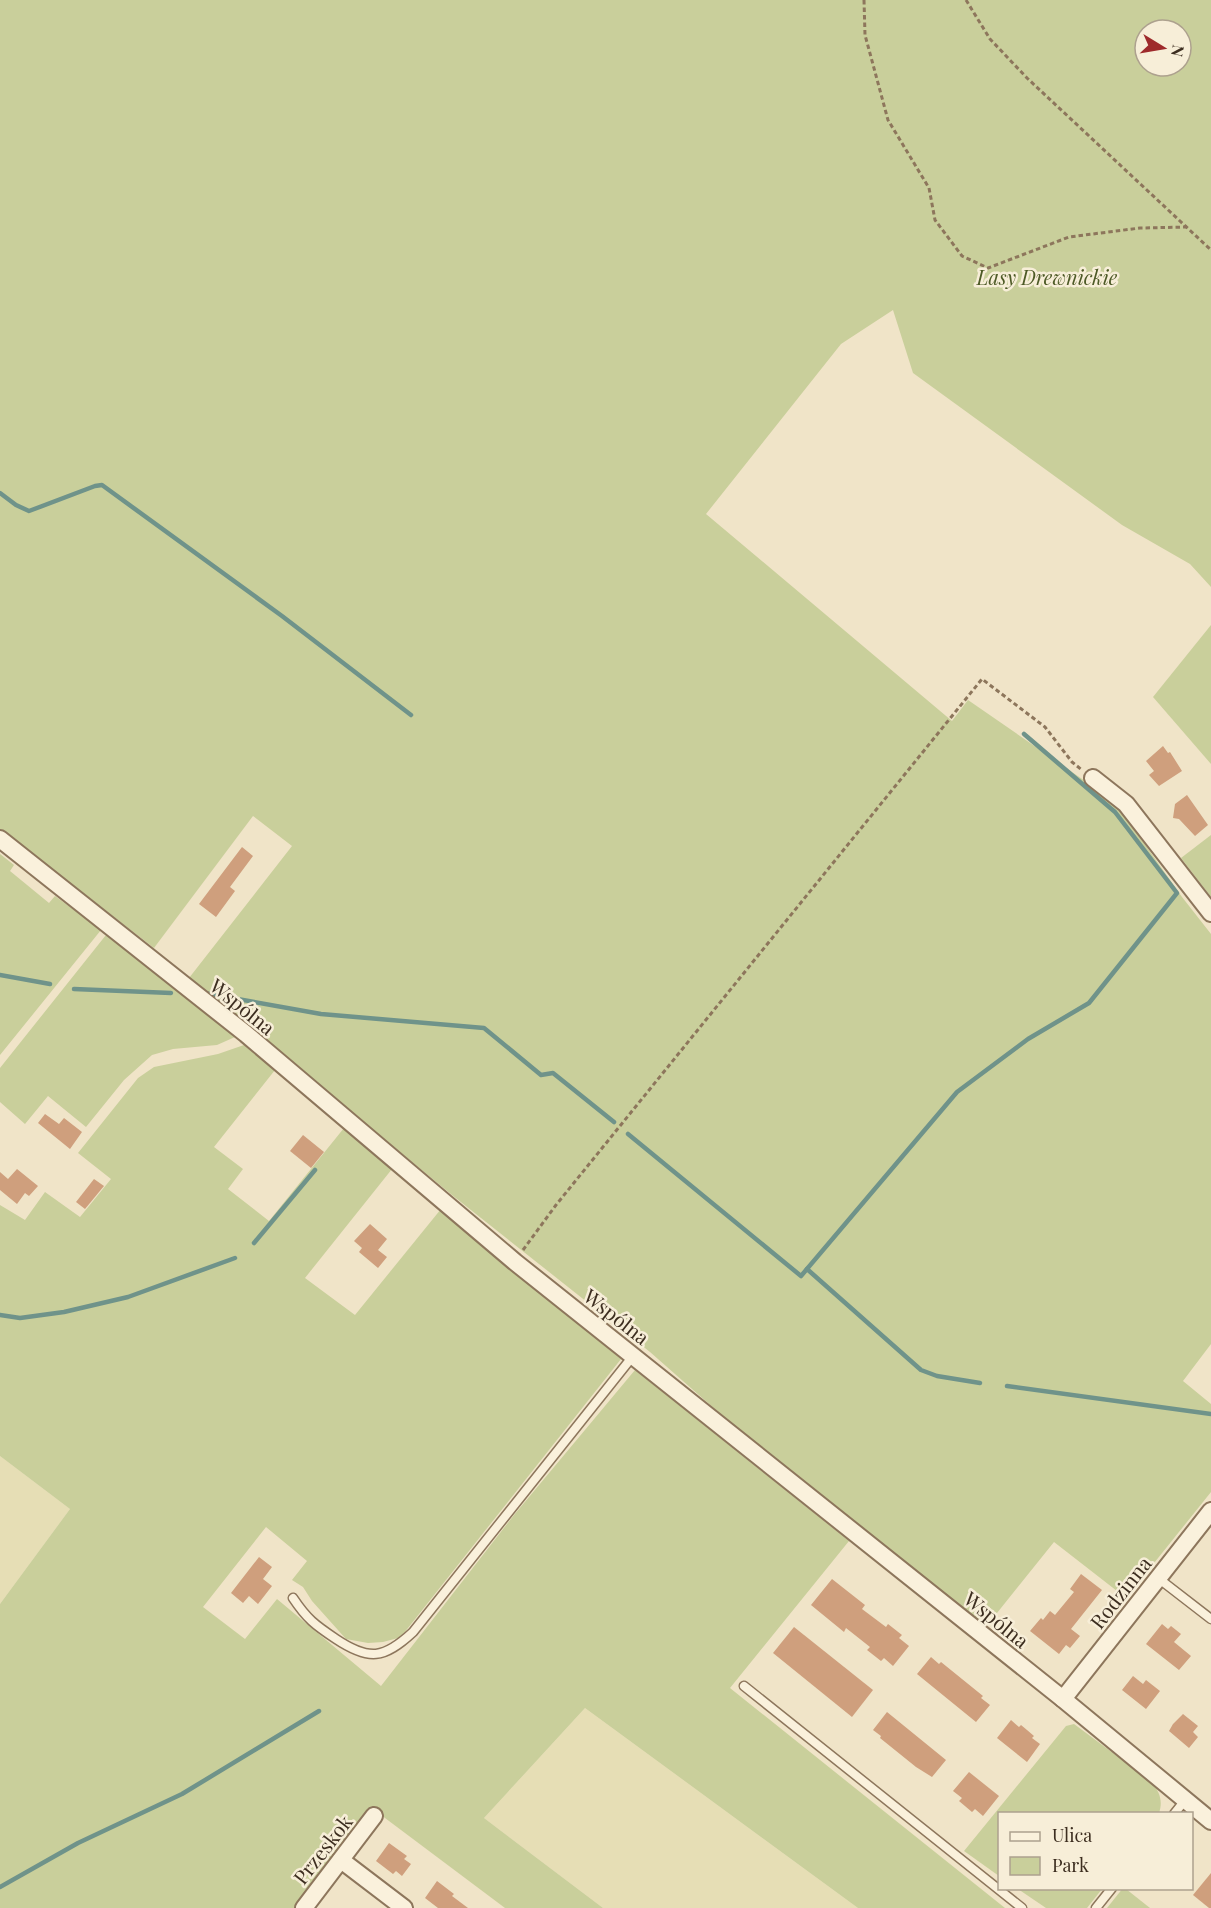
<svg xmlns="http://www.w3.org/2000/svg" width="1211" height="1908" font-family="'Playfair Display',serif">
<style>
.farmland{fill:#e6deb5}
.green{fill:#c9cf9b;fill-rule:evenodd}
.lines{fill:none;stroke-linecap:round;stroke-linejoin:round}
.stream{stroke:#6f938a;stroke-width:4.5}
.building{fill:#cf9f7d}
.service-casing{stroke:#8d765c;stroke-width:11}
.minor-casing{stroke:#8d765c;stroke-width:20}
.path{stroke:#8d765c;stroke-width:3;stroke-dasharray:4.5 3;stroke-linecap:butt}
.service{stroke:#faf1dc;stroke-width:8}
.minor{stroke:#faf1dc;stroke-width:16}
.labels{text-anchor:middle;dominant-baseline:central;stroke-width:5;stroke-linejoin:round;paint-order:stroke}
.park-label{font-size:20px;font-style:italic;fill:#4d5a26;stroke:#f7eed8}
.street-label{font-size:20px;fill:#3d2e20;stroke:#f7eed8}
</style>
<rect width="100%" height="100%" fill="#f0e4c8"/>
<g class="farmland">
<polygon points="0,1456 70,1509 0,1604"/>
<polygon points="585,1708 858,1908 603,1908 484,1818"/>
</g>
<g class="green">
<path d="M0,0H1211V587L1190,564L1122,525L913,373L893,310L841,344L706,514L952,721L968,700L1085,781L1120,809L1182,897L1211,934V1344L1183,1381L1211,1404V1492L1126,1598L1054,1542L985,1628L750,1440L650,1352L452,1195L189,978L292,846L253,816L154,948L0,829ZM1145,30H1181V66H1145Z"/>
<polygon points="1211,625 1211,764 1153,697"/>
<polygon points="1211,835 1211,897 1181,858"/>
<polygon points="0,854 14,865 10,871 49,903 55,896 101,930 0,1055"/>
<polygon points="106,935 235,1037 217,1045 173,1049 152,1055 124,1080 86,1127 48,1096 25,1124 0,1102 0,1068"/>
<polygon points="244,1045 275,1070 214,1147 243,1169 228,1189 269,1221 344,1128 392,1169 305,1278 355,1315 441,1209 621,1359 404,1633 398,1638 383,1642 368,1643 346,1639 312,1601 303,1587 292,1580 307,1561 266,1527 203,1607 245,1639 277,1599 381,1686 514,1515 635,1370 849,1541 730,1688 1005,1908 858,1908 585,1708 484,1818 603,1908 505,1908 373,1809 295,1908 0,1908 0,1604 70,1509 0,1456 0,1205 25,1220 45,1192 80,1217 111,1179 78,1153 138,1078 154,1067 218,1054"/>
<path d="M1074,1724L1152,1782C1160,1793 1163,1801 1159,1813L1000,1814L999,1876L964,1851L1066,1726Z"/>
<polygon points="1123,1888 1126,1889 1150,1908 1107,1908"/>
<polygon points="1018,1889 1102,1889 1087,1908 1046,1908"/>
</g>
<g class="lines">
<g class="stream">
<polyline points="0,493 16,505 29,511 95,486 102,485 282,616 411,715"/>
<polyline points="0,975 50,984"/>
<polyline points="74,989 171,993"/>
<polyline points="204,993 321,1014 484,1028 541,1075 553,1073 614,1122"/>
<polyline points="628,1134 801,1276 957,1092 1028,1039 1089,1003 1177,893 1115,812 1024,734"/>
<polyline points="254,1243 315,1170"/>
<polyline points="807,1269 921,1370 937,1376 980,1383"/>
<polyline points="0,1315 20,1318 64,1312 128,1297 235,1258"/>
<polyline points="1007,1386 1211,1414"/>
<polyline points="0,1887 78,1843 182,1794 319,1711"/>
</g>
</g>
<g class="building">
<polygon points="1163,746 1168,753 1170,752 1182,771 1159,786 1149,775 1154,771 1146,761"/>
<polygon points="1187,795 1208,825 1195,836 1179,819 1173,818 1175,804"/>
<polygon points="242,847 253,856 230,887 235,891 216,917 199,904"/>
<polygon points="45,1114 59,1124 64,1118 82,1132 70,1149 38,1123"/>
<polygon points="303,1135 324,1152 311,1168 290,1151"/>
<polygon points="17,1169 38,1186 29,1196 25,1193 17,1204 0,1190 0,1172 8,1179"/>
<polygon points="94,1179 104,1186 85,1209 76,1202"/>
<polygon points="370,1224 387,1239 378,1250 387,1257 378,1268 359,1252 362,1248 354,1241"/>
<polygon points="259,1557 272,1567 263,1579 272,1586 258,1604 249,1596 243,1603 231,1593"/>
<polygon points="1081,1574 1102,1590 1071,1629 1080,1636 1070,1648 1066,1645 1059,1654 1030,1631 1041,1618 1043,1620 1050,1611 1055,1615 1074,1592 1070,1589"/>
<polygon points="832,1579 865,1605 862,1609 886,1627 888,1624 902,1635 899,1638 909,1646 893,1666 884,1658 881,1661 867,1650 870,1647 846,1628 844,1632 811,1605"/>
<polygon points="1162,1624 1168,1629 1171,1626 1181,1634 1174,1642 1191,1656 1179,1670 1146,1644"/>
<polygon points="794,1627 873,1690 852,1717 773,1653"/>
<polygon points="931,1657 939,1664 941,1662 983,1696 981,1698 990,1705 976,1722 917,1674"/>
<polygon points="1133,1676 1143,1684 1146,1680 1160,1691 1146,1709 1122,1690"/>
<polygon points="887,1712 946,1760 932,1777 916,1767 880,1738 881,1736 873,1730"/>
<polygon points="1183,1714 1198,1726 1193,1732 1198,1737 1189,1748 1169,1731 1173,1724"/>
<polygon points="1011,1720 1019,1727 1021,1725 1027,1730 1034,1736 1032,1738 1040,1744 1027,1762 997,1738"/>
<polygon points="969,1772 999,1796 983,1816 975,1809 972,1812 959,1801 962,1798 953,1791"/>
<polygon points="389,1843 407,1856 404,1859 411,1864 402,1876 396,1871 393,1874 376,1861"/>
<polygon points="1211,1873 1211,1908 1209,1908 1193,1895"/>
<polygon points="437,1881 454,1894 452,1896 468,1908 438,1908 425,1898"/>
</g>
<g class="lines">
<defs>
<g id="service">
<polyline points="1158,1578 1211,1619"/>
<path d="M293,1598C307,1619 315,1625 336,1639C369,1661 384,1659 413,1632L633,1356"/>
<polyline points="744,1686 1022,1908"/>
<polyline points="1174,1814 1186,1799"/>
<polyline points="1096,1908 1112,1888"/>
</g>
<g id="minor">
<polyline points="1093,778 1126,804 1211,913"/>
<polyline points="0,839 246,1034 515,1262 1063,1699 1211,1821"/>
<polyline points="1063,1699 1211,1511"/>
<polyline points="341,1860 404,1908"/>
<polyline points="304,1908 374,1816"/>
</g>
</defs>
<use href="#service" class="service-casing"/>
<use href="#minor" class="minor-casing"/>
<g class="path">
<polyline points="864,0 865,35 888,120 929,188 935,220 962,256 988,268 1069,237 1140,228 1187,227"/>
<polyline points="966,0 990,39 1027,78 1211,250"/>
<polyline points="523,1250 556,1205 982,679 1045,727 1072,762 1082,770"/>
</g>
<use href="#service" class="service"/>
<use href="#minor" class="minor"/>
</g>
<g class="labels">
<g class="park-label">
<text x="1047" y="276">Lasy Drewnickie</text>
</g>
<g class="street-label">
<text transform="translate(243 1006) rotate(39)">Wspólna</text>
<text transform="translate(617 1316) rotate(38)">Wspólna</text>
<text transform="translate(1120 1592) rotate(-52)">Rodzinna</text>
<text transform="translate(997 1619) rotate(39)">Wspólna</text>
<text transform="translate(322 1849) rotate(-52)">Przeskok</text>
</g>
</g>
<rect x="998" y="1812" width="195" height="78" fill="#f7eed8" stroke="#ada18e" stroke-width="1.5"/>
<rect x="1010" y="1832" width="30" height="9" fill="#faf1dc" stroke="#ada18e" stroke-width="1.5"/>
<text x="1052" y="1842" font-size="18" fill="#3d2e20">Ulica</text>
<rect x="1010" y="1857" width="30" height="18" fill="#c9cf9b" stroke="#ada18e" stroke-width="1.5"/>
<text x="1052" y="1872" font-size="18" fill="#3d2e20">Park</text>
<g transform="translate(1163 48) rotate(101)"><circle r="28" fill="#f7eed8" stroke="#ada18e" stroke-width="1.5"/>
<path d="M0-4.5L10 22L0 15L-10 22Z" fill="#9e2a2b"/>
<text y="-9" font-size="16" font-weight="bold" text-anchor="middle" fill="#3d2e20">N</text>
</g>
</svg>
